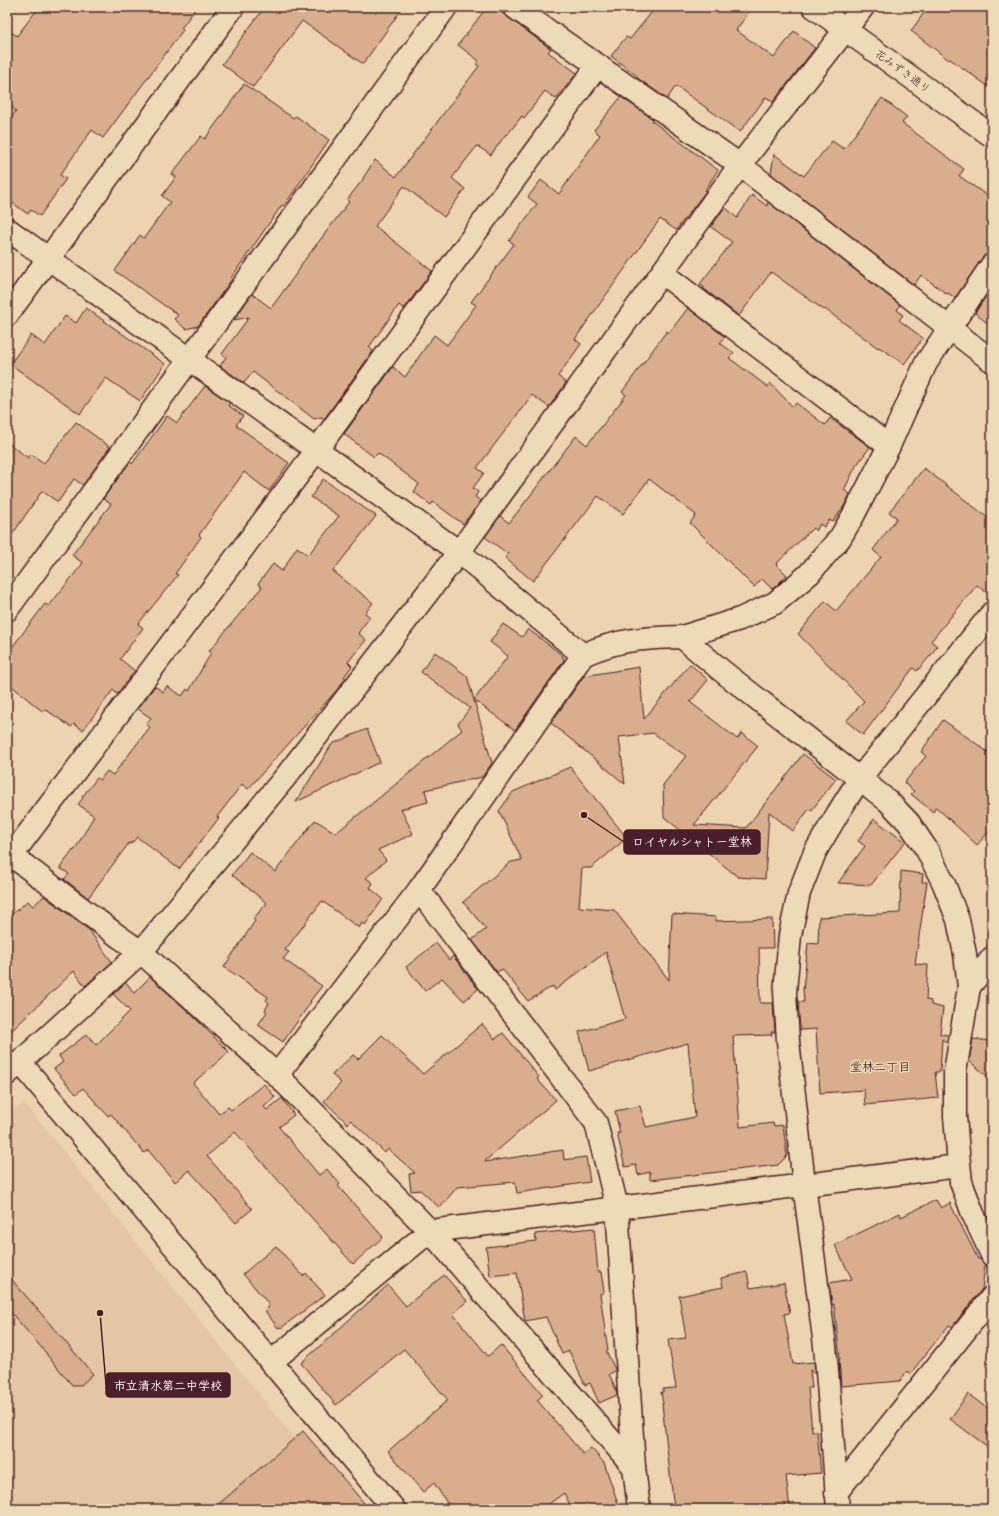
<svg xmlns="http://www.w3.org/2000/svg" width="999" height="1516" font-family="Delius,'Klee One',sans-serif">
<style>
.built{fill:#e4c6a4}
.building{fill:#daae8d;stroke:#4a1f2b}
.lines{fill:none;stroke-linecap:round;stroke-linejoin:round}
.minor-casing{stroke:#4a1f2b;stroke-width:25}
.minor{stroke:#eddab7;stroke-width:22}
.labels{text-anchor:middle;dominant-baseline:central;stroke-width:3;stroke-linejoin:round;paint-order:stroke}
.street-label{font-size:11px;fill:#4a1f2b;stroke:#eddab7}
.neighbourhood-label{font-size:12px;font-weight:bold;fill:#4a1f2b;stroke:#eddab7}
.leader{fill:none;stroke:#4a1f2b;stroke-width:1.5}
.callout-dot{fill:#4a1f2b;stroke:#eddab7;stroke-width:1.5}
.callout{fill:#4a1f2b;stroke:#4a1f2b;stroke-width:1.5}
.callout-label{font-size:12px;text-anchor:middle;font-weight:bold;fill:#fff}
</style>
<rect width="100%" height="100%" fill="#ecd4b0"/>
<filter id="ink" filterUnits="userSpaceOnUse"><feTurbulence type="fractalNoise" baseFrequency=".025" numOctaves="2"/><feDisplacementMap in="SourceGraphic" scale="8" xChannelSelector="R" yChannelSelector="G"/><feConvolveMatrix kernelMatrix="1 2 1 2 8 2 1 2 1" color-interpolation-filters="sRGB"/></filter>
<g filter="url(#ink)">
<polygon class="built" points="24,1102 351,1509 7,1509 7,1117"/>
<g class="building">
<polygon points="39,7 197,7 181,28 183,30 103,138 92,130 60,175 66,179 40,216 31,210 28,214 7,199 7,123 16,111 7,104 7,29 17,36"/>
<polygon points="265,7 403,7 363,64 302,21 253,87 222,64"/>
<polygon points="487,7 494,7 551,49 548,52 577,73 556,99 545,91 524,118 522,116 507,135 506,134 491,155 477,146 452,178 465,189 444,217 404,186 375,226 432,271 404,309 399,305 369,347 373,351 324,419 322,417 314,419 253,372 244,383 220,366 226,357 222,354 249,317 234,320 252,294 271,308 301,267 300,266 349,202 347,200 364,178 363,178 375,160 396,177 479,66 476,64 479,61 458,45"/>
<polygon points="656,7 753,7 736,30 774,58 794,31 815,48 773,102 766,97 740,132 676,86 667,99 636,77 637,76 611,56 626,37 630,39"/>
<polygon points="928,7 992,7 992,89 950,59 949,60 911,31"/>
<polygon points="244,84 293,118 296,116 329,140 284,206 282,205 231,278 232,279 198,326 186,329 174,319 178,315 115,271 140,235 144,238 170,202 162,196 176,177 172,174 201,136 205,139"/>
<polygon points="621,97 653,119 652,121 718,170 705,190 706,191 676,230 660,219 575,339 581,344 558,376 566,383 549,407 532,395 477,468 484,473 473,488 478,492 475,497 481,501 463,524 433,502 431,505 414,492 419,484 378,453 374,457 344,434 393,367 405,377 434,335 447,345 476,305 471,302 514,244 509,241 537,204 528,197 541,180 559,194 600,135 594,130"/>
<polygon points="882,98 907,117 902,123 964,169 959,176 992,199 992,253 986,254 982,258 955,298 948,293 947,294 921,275 914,285 771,174 774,154 804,176 832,141 844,149"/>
<polygon points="752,195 767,206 768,202 900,305 897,310 903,315 899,320 923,338 904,364 879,347 878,348 825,309 824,310 771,272 739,316 703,288 704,287 700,284 732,242 711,227 725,207 737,218"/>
<polygon points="992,287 992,327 975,313"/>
<polygon points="86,308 165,364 140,401 106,378 80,414 10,364 31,335 45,345 65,316 76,323"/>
<polygon points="688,308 725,337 720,343 734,353 729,358 768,387 770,383 793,407 796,403 825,425 830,418 870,447 856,466 844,490 850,494 844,506 833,522 829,520 824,527 820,524 816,531 813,528 776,564 787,575 776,586 772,589 762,579 754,587 690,523 696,515 649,479 623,514 598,496 533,581 505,558 508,554 485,537 500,516 509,523 576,436 587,445 626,395 622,392 663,336 667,331 669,333"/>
<polygon points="205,386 230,403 228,405 243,416 236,425 289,463 269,491 244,472 199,535 201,537 175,574 178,575 138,624 143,628 120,659 135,671 117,694 113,690 83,730 74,724 71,727 45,709 43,712 7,682 7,654 45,604 49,606 83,563 72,555 111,504 103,499 130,462 132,464 167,416 177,423"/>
<polygon points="76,422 110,447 83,485 74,479 58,502 42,491 7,542 7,442 28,458 31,454 44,463"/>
<polygon points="924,468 992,521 992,597 977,585 931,641 937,646 931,655 917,671 913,668 863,735 846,721 864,701 798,634 825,601 836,611 881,557 873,550 897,518 889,512"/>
<polygon points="323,479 376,516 333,571 373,603 365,613 370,617 358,633 366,640 348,662 352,666 344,677 346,678 336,691 248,789 242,784 217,817 219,818 179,869 137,837 131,844 129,843 88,898 64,879 69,874 60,868 73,850 74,851 94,816 78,804 83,798 82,797 97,778 100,780 107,771 113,775 150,727 146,724 151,718 138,709 155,686 163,692 167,686 182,696 187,689 189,691 211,653 209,651 262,587 258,584 273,564 282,571 297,547 308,555 339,516 311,497"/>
<polygon points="503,624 522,637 528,629 562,655 564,660 515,730 474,700 492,763 482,777 425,790 428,802 401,809 413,834 378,850 386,860 366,878 373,883 370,888 383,899 365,925 362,923 359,928 322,901 285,950 289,952 283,959 322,986 310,1001 311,1002 283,1042 258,1025 267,1012 265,1010 269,1003 266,1000 268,997 224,967 255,921 253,919 267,903 232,875 250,852 275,872 315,820 336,833 462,730 458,724 470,708 421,672 435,652 467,676 474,700 508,656 490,642"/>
<polygon points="690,664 708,680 690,702 737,739 742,733 758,746 694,825 746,828 803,754 836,779 811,811 809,809 793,831 769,812 765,879 738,877 664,817 663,785 686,756 653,733 619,737 625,784 551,723 584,676 639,667 644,719"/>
<polygon points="943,720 992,755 992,828 977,845 936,807 933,812 911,794 914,791 904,783 926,756 921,752"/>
<polygon points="367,729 380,762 296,802 332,744"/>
<polygon points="570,767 627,838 591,868 582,868 579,907 614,910 669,980 672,914 716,917 716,921 772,919 773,948 759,948 760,1003 773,1003 775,1032 771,1032 772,1035 733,1036 740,1127 773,1123 774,1126 783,1125 787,1156 778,1165 650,1180 650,1172 638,1175 636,1165 625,1167 617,1133 620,1133 615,1111 640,1106 646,1127 695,1117 688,1043 589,1071 579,1032 625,1019 606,952 555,990 553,986 528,1001 502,969 497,972 472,940 486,929 463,902 511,862 522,860 499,811 513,792"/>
<polygon points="874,819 905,842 871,885 838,883 865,846 858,841"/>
<polygon points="901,871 923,874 922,882 927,882 915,964 928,965 926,1000 931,1001 931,1005 943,1008 940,1034 948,1035 947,1043 942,1039 940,1072 935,1072 938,1098 865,1105 864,1090 820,1093 816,1029 800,1030 798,1002 804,1002 803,990 808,943 818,944 819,917 900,913"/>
<polygon points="44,896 89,930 112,962 85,986 74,971 7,1035 7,918 28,901 33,906"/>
<polygon points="436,943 449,960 453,956 478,989 464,1001 442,978 425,991 406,967"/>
<polygon points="150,977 191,1014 229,1052 193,1083 219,1114 228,1107 231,1110 264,1084 275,1097 264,1107 267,1110 282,1098 294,1115 279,1127 319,1175 327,1169 340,1184 338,1186 383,1237 353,1264 235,1132 207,1156 252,1209 236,1223 189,1170 175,1182 148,1150 144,1153 111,1114 108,1116 83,1088 76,1094 54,1069 63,1062 59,1056 87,1034 96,1045 130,1011 113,994 126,982 134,993"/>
<polygon points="482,1024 495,1039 503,1033 539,1077 537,1079 556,1100 484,1162 563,1150 564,1160 586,1157 590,1182 517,1193 515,1182 457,1187 440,1208 420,1190 411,1191 409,1174 415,1173 388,1149 385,1153 351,1120 348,1124 324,1101 341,1083 332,1075 353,1055 358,1059 382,1035 423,1074"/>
<polygon points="973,1039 992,1041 992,1080 969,1061"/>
<polygon points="936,1200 941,1208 950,1203 978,1259 980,1259 985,1265 982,1289 952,1327 949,1325 910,1374 907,1371 900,1381 841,1386 839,1359 840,1359 834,1304 832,1305 829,1283 852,1279 835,1245 900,1213 901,1217"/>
<polygon points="594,1228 598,1272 601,1272 604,1292 600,1294 608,1351 606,1351 615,1369 615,1371 609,1374 616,1389 617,1395 599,1403 590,1383 585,1385 569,1351 562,1354 546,1317 525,1321 517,1273 490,1276 486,1247 536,1241 535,1234"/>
<polygon points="276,1246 303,1276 306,1273 325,1295 281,1328 280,1327 278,1328 265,1311 269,1307 267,1305 269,1304 243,1274"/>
<polygon points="747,1272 750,1288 784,1283 790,1313 784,1314 793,1364 814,1362 815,1374 810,1370 812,1388 808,1388 812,1431 817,1431 821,1473 786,1476 790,1509 674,1509 662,1404 663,1404 661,1392 663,1392 663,1389 676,1388 668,1340 686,1338 679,1296 723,1287 721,1278"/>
<polygon points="7,1274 93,1374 81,1385 72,1385 47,1355 47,1354 7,1308"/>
<polygon points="444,1275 467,1301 453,1314 488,1356 501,1345 543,1395 537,1400 583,1454 591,1448 604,1463 620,1509 572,1509 564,1493 542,1509 451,1509 434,1483 423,1492 388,1451 448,1400 404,1349 336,1405 301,1363 388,1285 406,1306"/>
<polygon points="968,1394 992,1412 992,1450 950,1419"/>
<polygon points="303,1431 369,1509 213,1509"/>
</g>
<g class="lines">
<defs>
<g id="minor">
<polyline points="514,7 740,165 992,361"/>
<polyline points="814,7 992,136"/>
<path d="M7,229L459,552L583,655C618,639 644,638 682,637L722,671L888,801L909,823L927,850L944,884L958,920L965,954L969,987L955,1072V1116L958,1153L961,1182L973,1214L992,1255"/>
<polyline points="662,273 889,446"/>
<polyline points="7,315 233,7"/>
<polyline points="7,610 446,7"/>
<polyline points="682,637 740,619 775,603 809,574 840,538 853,516 889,446 926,363 992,265"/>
<polyline points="7,852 118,936 141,952 277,1075 430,1231 634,1467 639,1509"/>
<polyline points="7,859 12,855 316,451 598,65"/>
<polyline points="419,890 596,1123 617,1207 634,1467"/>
<polyline points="969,987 992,958"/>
<polyline points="20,1062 394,1509"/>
<polyline points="7,1074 141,952 287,775 459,552 740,165 863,7"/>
<polyline points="277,1075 419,890 583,655"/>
<polyline points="271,1362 430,1231 959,1166"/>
<polyline points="836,1493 992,1297"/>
<polyline points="838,1509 825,1346 804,1184 788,1041 785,992 790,935 799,893 815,852 838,813 860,778 992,613"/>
</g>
</defs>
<use href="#minor" class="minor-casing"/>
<use href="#minor" class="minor"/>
</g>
</g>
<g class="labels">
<g class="street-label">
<text transform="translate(903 71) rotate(36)">花みずき通り</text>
</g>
<g class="neighbourhood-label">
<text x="880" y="1066">堂林二丁目</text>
</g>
</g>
<path class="leader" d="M584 815L624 842M100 1313L106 1385"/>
<g class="callout-dot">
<circle cx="584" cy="815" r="4"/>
<circle cx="100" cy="1313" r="4"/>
</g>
<g class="callout">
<rect x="624" y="830" width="136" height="24" rx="4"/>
<rect x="106" y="1373" width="124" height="24" rx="4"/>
</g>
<g class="callout-label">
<text x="692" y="846">ロイヤルシャトー堂林</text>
<text x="168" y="1390">市立清水第二中学校</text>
</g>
<rect width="999" height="1516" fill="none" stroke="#eddab7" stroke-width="24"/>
<rect x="12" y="12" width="975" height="1492" fill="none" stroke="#4a1f2b" stroke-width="1.5" filter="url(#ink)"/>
</svg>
